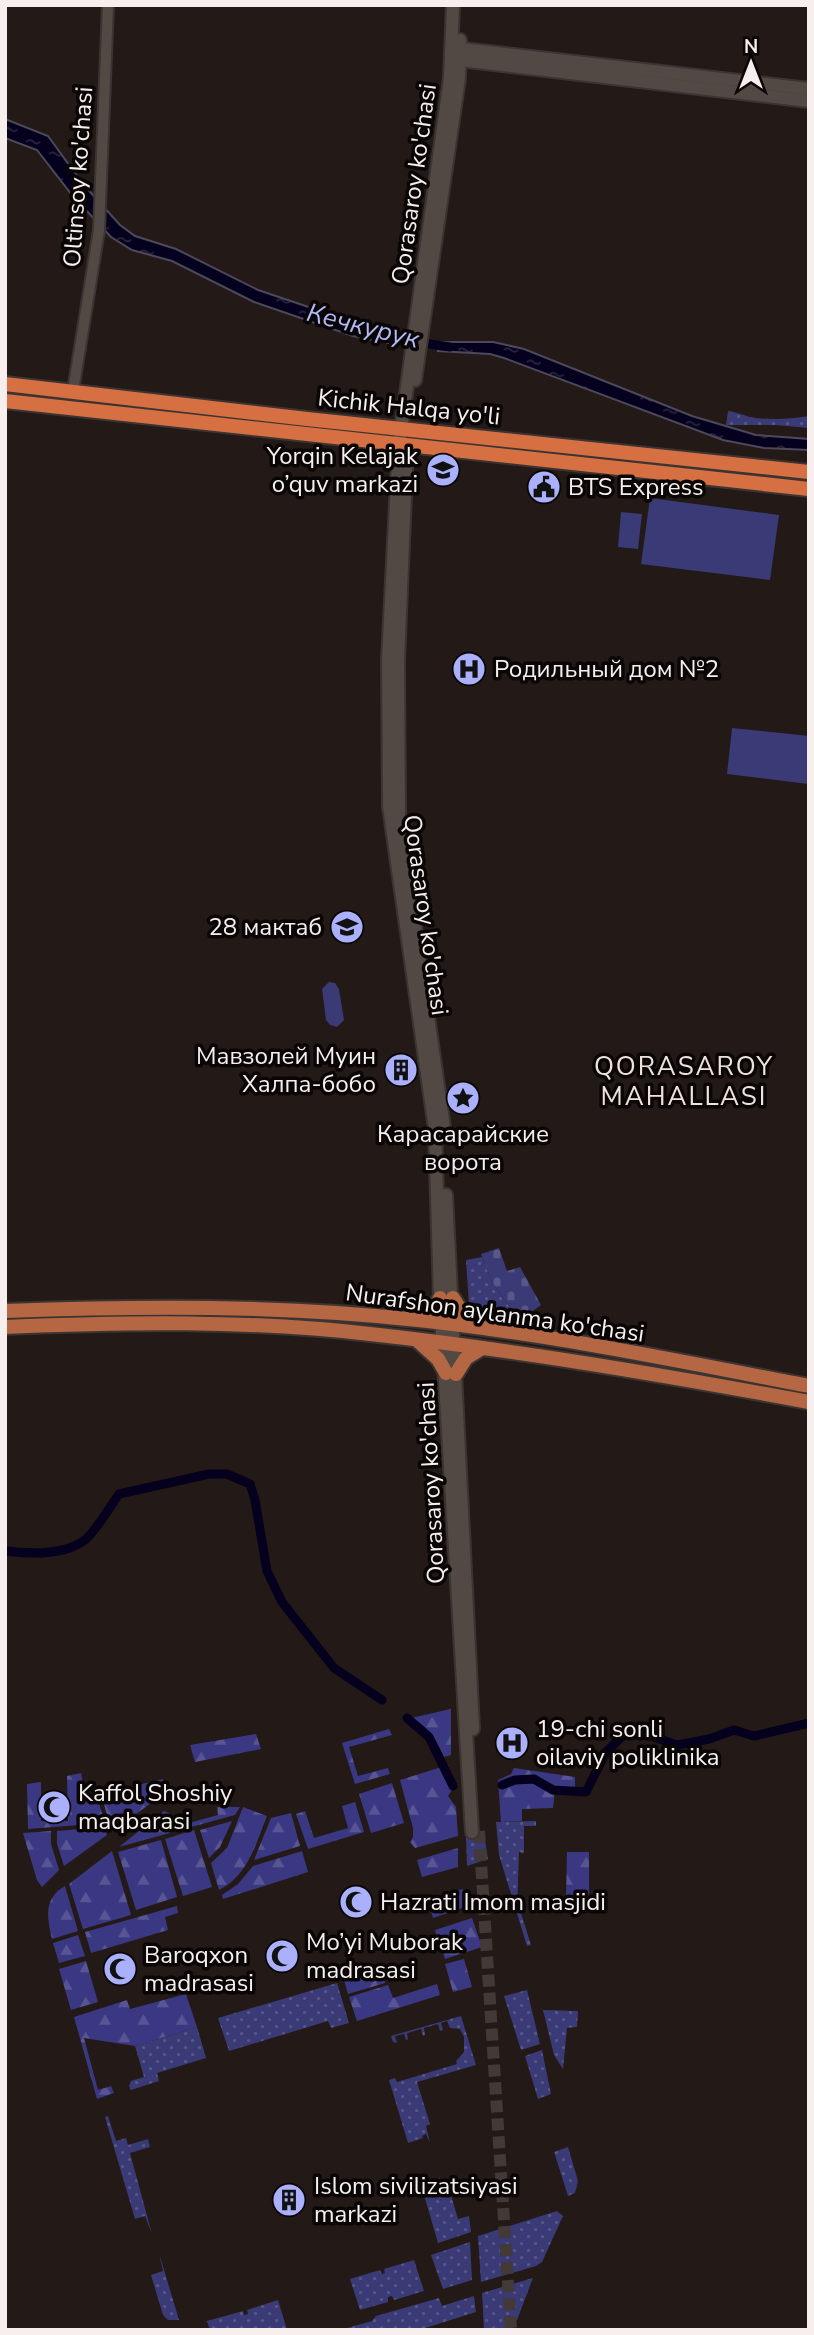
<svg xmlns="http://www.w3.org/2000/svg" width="814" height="2335" font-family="'Nunito Sans',sans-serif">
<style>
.grass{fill:url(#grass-dots)}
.forest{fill:url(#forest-firs)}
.cemetery{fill:url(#cemetery-stones)}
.park{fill:#3a3a76}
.water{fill:url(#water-ripples);stroke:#4d485c;stroke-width:2}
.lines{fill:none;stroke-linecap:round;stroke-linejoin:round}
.canal{stroke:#04001e;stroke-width:9}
.secondary-tunnel{stroke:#433936;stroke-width:12;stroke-dasharray:12 6;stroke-linecap:butt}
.tertiary-casing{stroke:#3b3432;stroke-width:14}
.secondary-casing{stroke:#3b3432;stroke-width:16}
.primary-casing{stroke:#3b3432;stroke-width:18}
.trunk-casing{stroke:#3b3432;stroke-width:18}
.tertiary{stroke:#534944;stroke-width:10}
.secondary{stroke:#534944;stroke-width:12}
.primary{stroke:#b56642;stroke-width:14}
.trunk{stroke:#d67042;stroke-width:14}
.labels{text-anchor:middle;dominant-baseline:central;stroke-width:7;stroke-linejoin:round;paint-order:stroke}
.street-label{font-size:24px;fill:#f6efed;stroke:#090605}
.poi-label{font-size:24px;fill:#f6efed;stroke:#090605;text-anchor:start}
.water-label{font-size:26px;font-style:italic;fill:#b3b8f8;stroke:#090605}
.neighbourhood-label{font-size:26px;letter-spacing:2px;fill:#efe1dc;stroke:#090605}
</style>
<defs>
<pattern id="grass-dots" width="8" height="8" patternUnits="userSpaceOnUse" patternTransform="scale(1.75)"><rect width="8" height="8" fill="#3a3a76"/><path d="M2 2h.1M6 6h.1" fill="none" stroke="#57578a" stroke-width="1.8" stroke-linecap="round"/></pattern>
<pattern id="forest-firs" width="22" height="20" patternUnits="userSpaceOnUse" patternTransform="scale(1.75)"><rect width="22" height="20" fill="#3b3883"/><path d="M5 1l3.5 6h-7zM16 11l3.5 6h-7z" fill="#585595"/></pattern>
<pattern id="cemetery-stones" width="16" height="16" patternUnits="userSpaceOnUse" patternTransform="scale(1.75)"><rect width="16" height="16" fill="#3a3a76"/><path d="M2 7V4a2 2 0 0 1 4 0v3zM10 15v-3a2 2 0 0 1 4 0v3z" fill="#57578a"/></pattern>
<pattern id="water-ripples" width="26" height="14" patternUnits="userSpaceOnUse" patternTransform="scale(1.75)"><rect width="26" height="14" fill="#04001e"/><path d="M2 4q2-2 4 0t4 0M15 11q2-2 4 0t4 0" fill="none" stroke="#29263f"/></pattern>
</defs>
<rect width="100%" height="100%" fill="#231916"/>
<g class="grass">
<path d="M728,411C738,412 746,417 756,418C774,420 791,419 809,416V428L775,425H726Z"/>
<polygon points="465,441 809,478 809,484 465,445"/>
<polygon points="482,1257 492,1282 518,1319 478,1313 469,1305 466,1260"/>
<polygon points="536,1821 536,1826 524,1826 524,1853 519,1852 517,1913 521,1913 531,1945 527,1946 499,1855 496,1822"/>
<polygon points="466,1836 484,1836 488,1859 467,1866"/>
<polygon points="337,1983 349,2023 331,2028 328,2021 229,2051 218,2018"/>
<polygon points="527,1990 540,2044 521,2050 504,1996"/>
<polygon points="543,2010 578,2011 577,2027 567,2028 563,2069 554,2055"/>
<polygon points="461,2016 476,2065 417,2082 430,2124 426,2126 430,2143 426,2134 422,2136 423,2138 408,2143 389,2080 395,2078 397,2082 457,2064 456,2061 464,2052 464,2037 460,2029 450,2028 447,2021 441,2023 443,2030 440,2031 438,2024 424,2028 425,2035 423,2036 421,2029 407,2033 408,2039 406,2040 404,2034 395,2036 397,2043 393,2042 391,2036"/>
<polygon points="197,2027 206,2058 157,2073 159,2081 131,2090 129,2086 131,2081 144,2077 135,2046"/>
<polygon points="542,2050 551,2094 538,2099 525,2056"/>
<polygon points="108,2116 116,2141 126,2138 128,2145 148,2139 150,2147 130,2153 152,2234 145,2216 135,2219 105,2117"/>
<polygon points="568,2147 578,2181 575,2193 568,2196 554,2152"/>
<polygon points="439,2176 446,2192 450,2192 458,2219 469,2216 471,2232 438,2243 422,2188 436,2183 438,2186 441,2185"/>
<polygon points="557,2211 563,2216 542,2262 536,2266 481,2282 478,2236"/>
<polygon points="470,2242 472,2280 443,2289 431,2255"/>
<polygon points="159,2253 179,2320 168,2320 163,2315 151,2275 163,2271"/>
<polygon points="414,2260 424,2291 394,2300 392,2296 388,2297 388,2302 360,2310 350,2279 380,2270 382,2274 385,2273 384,2269"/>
<polygon points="533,2278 517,2320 502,2330 484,2330 482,2293"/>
<polygon points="474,2296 476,2312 419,2330 347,2328 372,2321 376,2316 439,2298 442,2306"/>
<polygon points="278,2300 287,2330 210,2330 207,2321 243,2311 244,2315 248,2314 247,2310"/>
</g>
<g class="forest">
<path d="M451,1709V1755L444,1757C436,1739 429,1728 411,1718Z"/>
<polygon points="389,1729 392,1735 349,1747 358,1776 388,1768 390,1774 355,1784 342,1743"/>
<polygon points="256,1734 261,1749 195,1762 190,1745"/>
<polygon points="448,1765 455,1785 448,1796 456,1807 458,1836 415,1848 410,1842 413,1837 413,1828 400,1780"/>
<polygon points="514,1768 575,1777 575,1789 555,1790 553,1808 522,1809 522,1821 501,1822 498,1780 511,1774"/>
<polygon points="81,1773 86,1797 97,1797 105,1823 28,1829 27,1784 41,1782 41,1821 68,1821 67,1776"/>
<polygon points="163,1779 167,1791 112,1832 101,1794"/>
<polygon points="392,1783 404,1823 371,1833 359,1794"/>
<polygon points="355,1802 364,1832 308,1849 296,1814 305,1811 314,1838 348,1828 342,1806"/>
<polygon points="217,1807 240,1807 235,1815 119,1847 164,1811 169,1813 174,1827 218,1815"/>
<path d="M243,1807L267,1816C256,1843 248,1876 219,1890L211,1863L227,1848Z"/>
<polygon points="291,1813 300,1846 254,1860 271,1818"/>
<polygon points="232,1821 220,1847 209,1858 200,1830"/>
<polygon points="104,1827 107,1835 64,1866 57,1844 57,1831"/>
<polygon points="194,1830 212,1887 183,1896 165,1839"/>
<polygon points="51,1831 51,1844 59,1870 42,1887 37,1880 23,1833"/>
<polygon points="161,1840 177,1897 136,1910 118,1852"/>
<polygon points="458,1848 458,1867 422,1877 417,1860"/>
<polygon points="112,1851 131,1915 83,1929 69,1884"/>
<polygon points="302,1851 308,1872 223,1899 222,1895 238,1884 253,1866"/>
<polygon points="567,1852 589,1852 589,1898 566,1898"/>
<path d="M65,1886L78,1931L52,1939C47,1917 43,1899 65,1886Z"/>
<polygon points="463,1889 468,1906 433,1918 428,1900"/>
<polygon points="177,1906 178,1913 165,1917 168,1930 91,1953 85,1932"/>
<polygon points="472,1918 482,1947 445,1959 435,1930"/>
<polygon points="78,1935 85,1956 59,1963 53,1943"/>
<polygon points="464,1959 472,1987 453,1992 445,1964"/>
<polygon points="86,1961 98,2002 71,2010 59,1969"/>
<polygon points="380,1964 385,1983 348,1994 344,1980 346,1977 344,1968 349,1967 351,1972"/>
<polygon points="437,1984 440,1995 357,2021 349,1997 388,1985 393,1998"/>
<polygon points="186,1994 197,2027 135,2046 84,2038 98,2090 111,2086 114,2093 97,2099 74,2017 127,2000 130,2009"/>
</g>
<polygon class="cemetery" points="499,1248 507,1271 520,1267 541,1305 530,1313 535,1322 518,1319 492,1282 481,1254"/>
<g class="park">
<polygon points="650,498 779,515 770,580 641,564"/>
<polygon points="621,512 642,514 638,549 618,547"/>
<polygon points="732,728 809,736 809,784 727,774"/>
<polygon points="329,982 335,983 339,989 344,1020 337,1027 330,1025 326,1020 322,989"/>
</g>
<g class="water">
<polygon points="5,119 48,136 83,184 120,225 135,236 176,249 258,290 359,324 400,335 398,345 353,336 254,302 172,261 132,250 111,237 72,195 37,150 5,138"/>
<polygon points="440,342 493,342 524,349 692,416 756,435 809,439 809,450 764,448 723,440 504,358 490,354 438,351"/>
</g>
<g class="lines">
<g class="canal">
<polyline points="388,338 450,347"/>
<path d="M5,1551C30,1554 65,1556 86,1539C98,1528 109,1508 119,1494L209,1474H227L250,1484L255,1500L267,1571L282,1602L334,1668L382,1700"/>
<polyline points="407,1718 429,1737 453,1786"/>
<polyline points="502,1785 515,1780 534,1779 553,1790 586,1792 606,1752 625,1734 648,1735 677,1745 709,1739 734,1730 754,1736 809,1723"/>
</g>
<polyline class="secondary-tunnel" points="479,1831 511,2330"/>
<defs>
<polyline id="tertiary" points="73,391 99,230 108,5"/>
<g id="secondary">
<polyline points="453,5 450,78 399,444 388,660 389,806 435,1129 440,1298 472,1832"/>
<polyline points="454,48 809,89"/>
<polyline points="451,59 809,101"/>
<polyline points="415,380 459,78 460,40"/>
<polyline points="407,446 398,661 399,815 444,1128"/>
<polyline points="446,1195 473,1729"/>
</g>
<g id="primary">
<polyline points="453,1298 468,1322 477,1326"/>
<path d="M5,1311C142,1306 281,1305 418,1320C549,1334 679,1361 809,1386"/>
<polyline points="419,1320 433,1311 440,1298"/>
<path d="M5,1327C126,1322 249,1320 370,1334C517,1350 663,1375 809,1402"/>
<polyline points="418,1341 438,1359 446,1373"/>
<polyline points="456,1374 466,1358 482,1348"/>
</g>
<g id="trunk">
<polyline points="5,384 307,419 809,472"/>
<polyline points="5,401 809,489"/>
</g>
</defs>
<use href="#tertiary" class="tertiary-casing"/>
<use href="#secondary" class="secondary-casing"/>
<use href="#primary" class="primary-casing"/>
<use href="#trunk" class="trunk-casing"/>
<use href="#tertiary" class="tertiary"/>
<use href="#secondary" class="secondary"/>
<use href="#primary" class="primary"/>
<use href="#trunk" class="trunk"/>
</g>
<defs>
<symbol id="school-disc" viewBox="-11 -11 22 22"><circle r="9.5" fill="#aab0fb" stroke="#090605"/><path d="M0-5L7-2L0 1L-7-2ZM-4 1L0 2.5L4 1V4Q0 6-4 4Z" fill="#111"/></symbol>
<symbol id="civic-disc" viewBox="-11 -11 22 22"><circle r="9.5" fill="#aab0fb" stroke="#090605"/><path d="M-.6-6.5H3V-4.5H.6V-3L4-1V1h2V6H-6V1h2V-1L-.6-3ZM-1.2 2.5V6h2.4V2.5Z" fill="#111"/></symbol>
<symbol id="hospital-disc" viewBox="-11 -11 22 22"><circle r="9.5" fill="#aab0fb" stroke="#090605"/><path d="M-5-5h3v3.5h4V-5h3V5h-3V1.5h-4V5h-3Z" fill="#111"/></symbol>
<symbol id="building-disc" viewBox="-11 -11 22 22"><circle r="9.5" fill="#aab0fb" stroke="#090605"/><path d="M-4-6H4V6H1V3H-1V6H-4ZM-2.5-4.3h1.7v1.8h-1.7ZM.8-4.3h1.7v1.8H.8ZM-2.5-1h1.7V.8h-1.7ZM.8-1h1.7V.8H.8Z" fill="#111"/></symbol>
<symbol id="sight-disc" viewBox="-11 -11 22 22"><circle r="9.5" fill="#aab0fb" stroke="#090605"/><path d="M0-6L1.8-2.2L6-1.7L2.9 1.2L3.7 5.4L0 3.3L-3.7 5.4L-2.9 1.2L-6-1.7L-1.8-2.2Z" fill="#111"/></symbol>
<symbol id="mosque-disc" viewBox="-11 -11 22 22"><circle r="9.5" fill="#aab0fb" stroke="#090605"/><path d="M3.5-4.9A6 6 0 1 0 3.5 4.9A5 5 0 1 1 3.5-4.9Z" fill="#111"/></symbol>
</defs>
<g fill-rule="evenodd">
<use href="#school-disc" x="424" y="451" width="38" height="38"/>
<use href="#civic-disc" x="525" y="468" width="38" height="38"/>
<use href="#hospital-disc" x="450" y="650" width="38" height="38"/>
<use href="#school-disc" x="328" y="908" width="38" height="38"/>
<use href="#building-disc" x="382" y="1051" width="38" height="38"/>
<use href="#sight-disc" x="444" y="1079" width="38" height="38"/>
<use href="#hospital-disc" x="493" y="1724" width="38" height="38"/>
<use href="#mosque-disc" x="35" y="1788" width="38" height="38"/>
<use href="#mosque-disc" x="337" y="1883" width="38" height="38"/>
<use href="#mosque-disc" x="263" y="1937" width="38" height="38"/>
<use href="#mosque-disc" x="101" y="1950" width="38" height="38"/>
<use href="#building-disc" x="270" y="2181" width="38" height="38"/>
</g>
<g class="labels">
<g class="street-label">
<text transform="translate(78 177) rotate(-86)">Oltinsoy ko'chasi</text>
<text transform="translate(414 184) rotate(-82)">Qorasaroy ko'chasi</text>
<text transform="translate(409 407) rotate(6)">Kichik Halqa yo'li</text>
<text transform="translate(426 915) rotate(82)">Qorasaroy ko'chasi</text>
<text transform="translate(495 1313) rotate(8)">Nurafshon aylanma ko'chasi</text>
<text transform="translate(431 1483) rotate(-93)">Qorasaroy ko'chasi</text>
</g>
<g class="poi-label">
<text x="418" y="456" text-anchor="end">Yorqin Kelajak<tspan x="418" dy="28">o’quv markazi</tspan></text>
<text x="568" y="487">BTS Express</text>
<text x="494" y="669">Родильный дом №2</text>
<text x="322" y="927" text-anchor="end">28 мактаб</text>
<text x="376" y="1056" text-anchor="end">Мавзолей Муин<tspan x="376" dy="28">Халпа-бобо</tspan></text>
<text x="463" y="1134" text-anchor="middle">Карасарайские<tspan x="463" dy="28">ворота</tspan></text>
<text x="536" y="1729">19-chi sonli<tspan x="536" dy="28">oilaviy poliklinika</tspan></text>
<text x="78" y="1793">Kaffol Shoshiy<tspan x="78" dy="28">maqbarasi</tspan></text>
<text x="380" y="1902">Hazrati Imom masjidi</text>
<text x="306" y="1942">Mo’yi Muborak<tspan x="306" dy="28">madrasasi</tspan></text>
<text x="144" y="1955">Baroqxon<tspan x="144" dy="28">madrasasi</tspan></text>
<text x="314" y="2186">Islom sivilizatsiyasi<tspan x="314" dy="28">markazi</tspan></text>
</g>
<g class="water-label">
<text transform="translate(363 326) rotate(14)">Кечкурук</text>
</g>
<g class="neighbourhood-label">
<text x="684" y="1066">QORASAROY<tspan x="684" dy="30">MAHALLASI</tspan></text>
</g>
</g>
<rect width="814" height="2335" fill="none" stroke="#f6efed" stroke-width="14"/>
<g transform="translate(751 63)" stroke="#090605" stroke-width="5" paint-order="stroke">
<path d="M0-5L12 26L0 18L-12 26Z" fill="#f6efed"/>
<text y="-10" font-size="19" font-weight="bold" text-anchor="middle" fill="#f6efed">N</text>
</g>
</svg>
